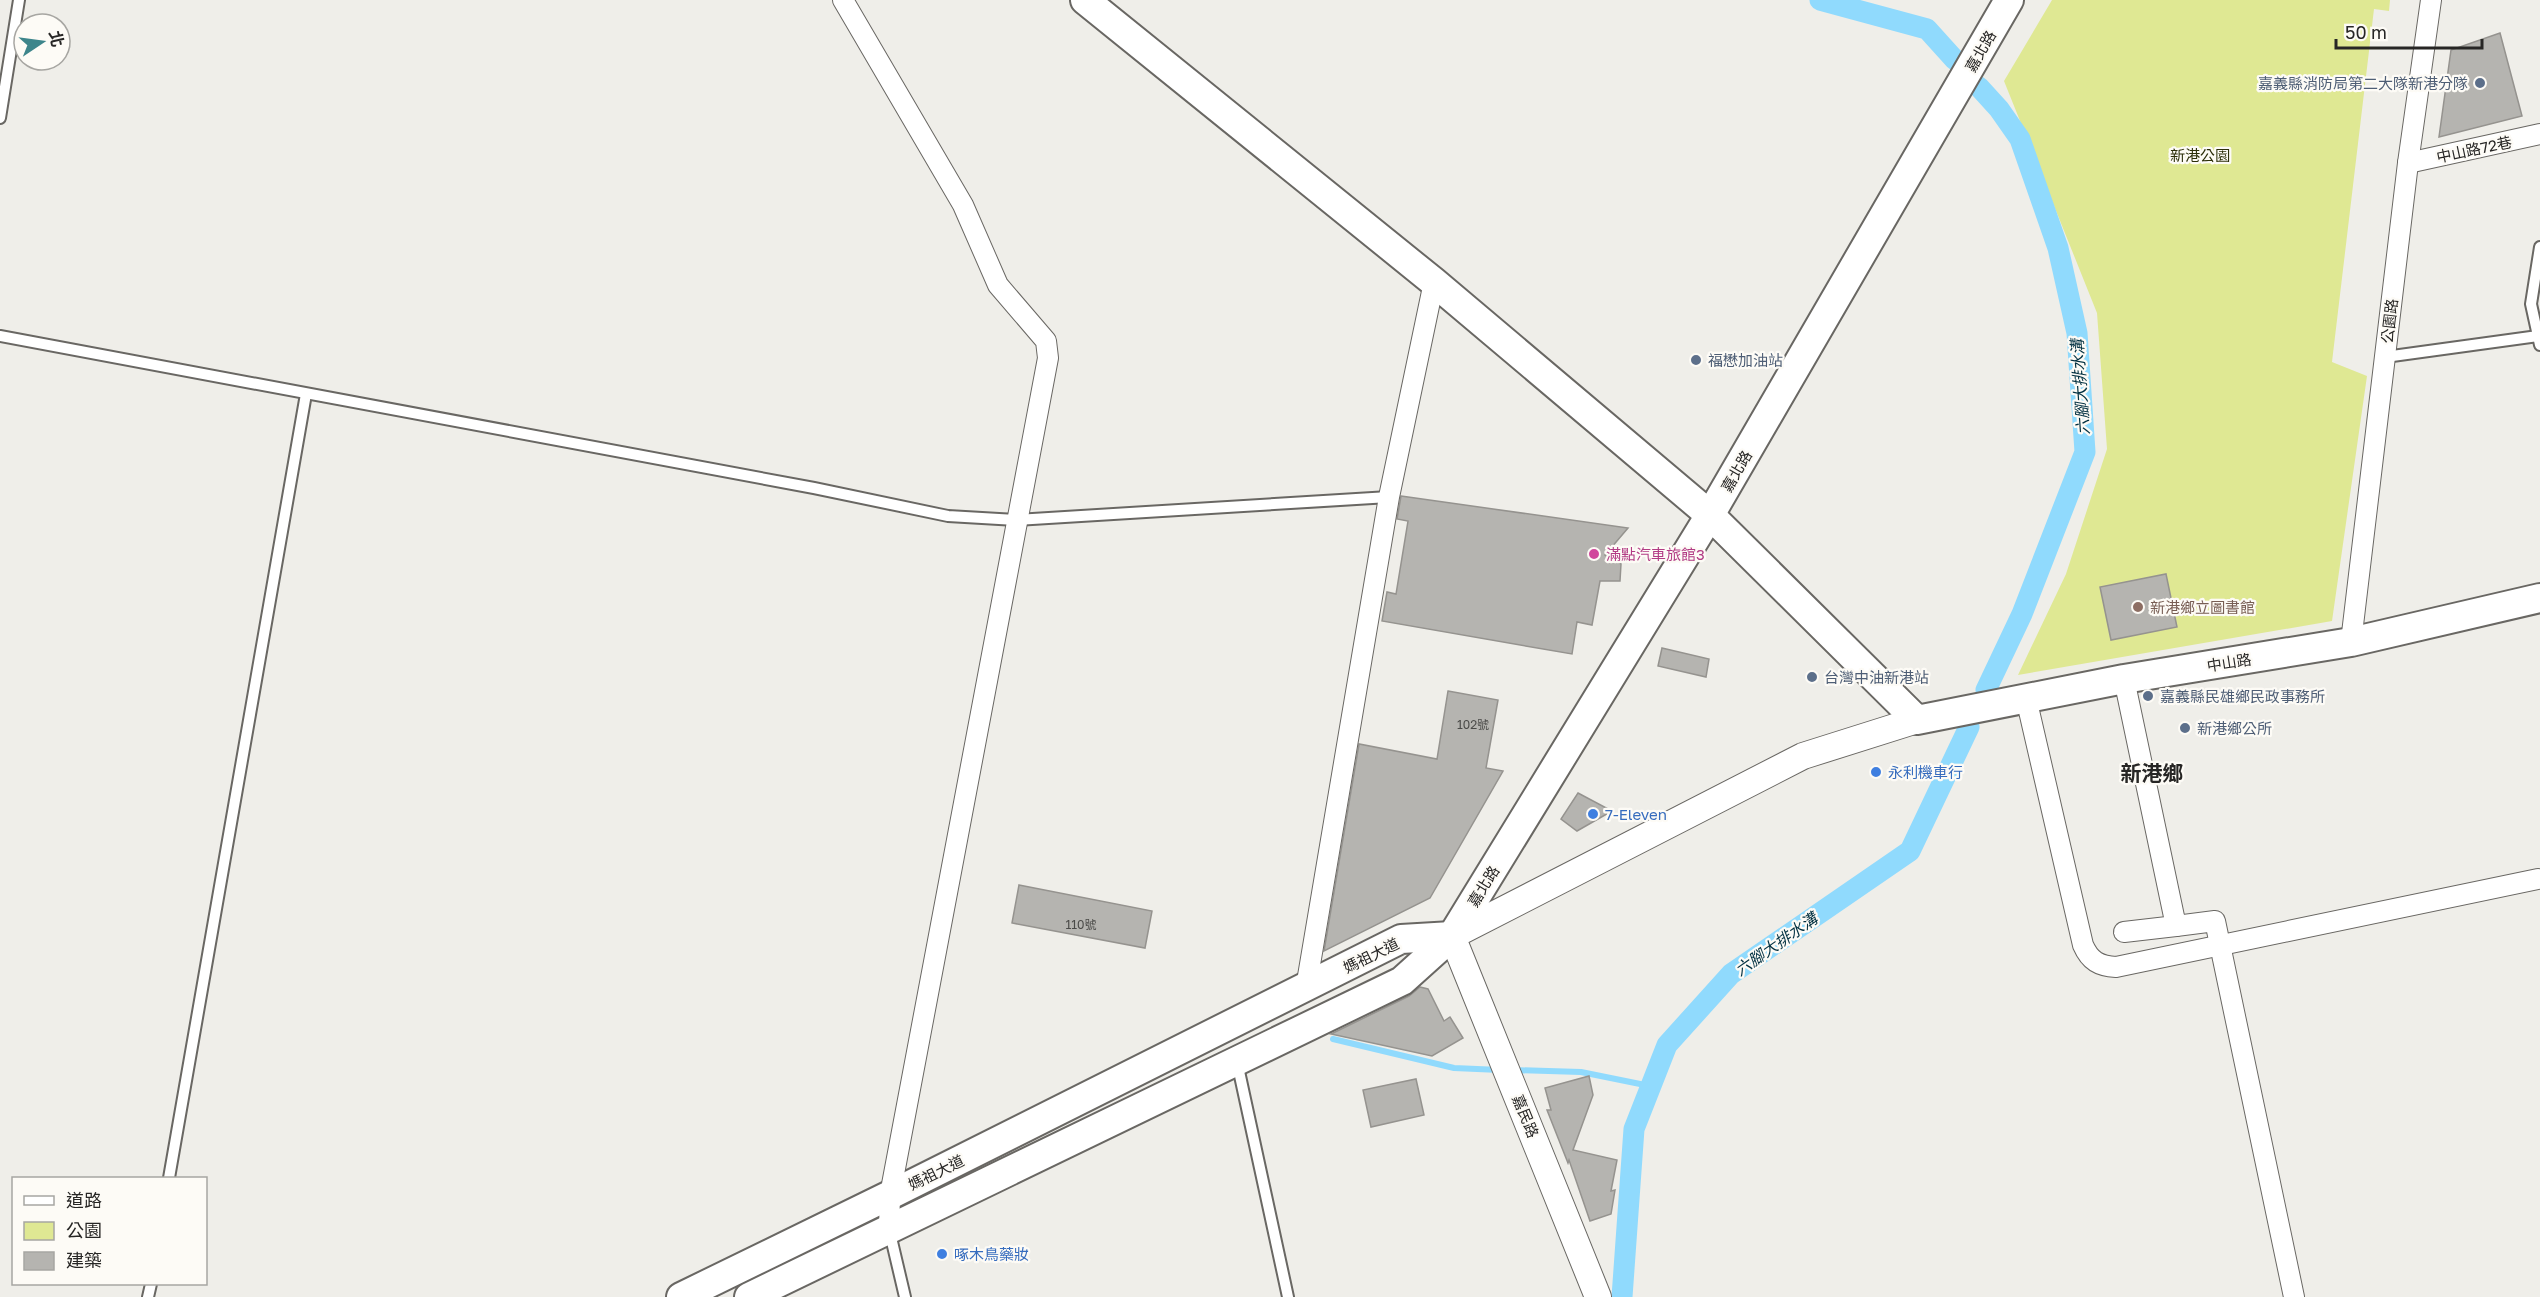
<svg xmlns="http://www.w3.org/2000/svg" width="2540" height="1297" font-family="'Golos Text','Noto Sans TC',sans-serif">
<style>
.green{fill:#dfe893}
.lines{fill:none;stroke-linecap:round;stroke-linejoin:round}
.stream{stroke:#90dafd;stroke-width:6}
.canal{stroke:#90dafd;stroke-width:21}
.building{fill:#b5b4b0;stroke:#95938f;stroke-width:1.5}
.service-casing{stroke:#696763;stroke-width:14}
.minor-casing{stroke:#696763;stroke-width:22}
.tertiary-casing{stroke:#696763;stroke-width:28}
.secondary-casing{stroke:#696763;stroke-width:32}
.service{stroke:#fff;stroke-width:10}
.minor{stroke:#fff;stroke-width:20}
.tertiary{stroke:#fff;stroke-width:26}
.secondary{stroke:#fff;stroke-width:28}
.service-dot{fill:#5c6f8a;stroke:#fdfbf6;stroke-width:2}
.hotel-dot{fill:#d1479c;stroke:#fdfbf6;stroke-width:2}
.education-dot{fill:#8d6e63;stroke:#fdfbf6;stroke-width:2}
.shop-dot{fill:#3f7fe0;stroke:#fdfbf6;stroke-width:2}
.labels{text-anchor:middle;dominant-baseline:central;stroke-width:4.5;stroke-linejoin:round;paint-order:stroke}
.number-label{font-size:12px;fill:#4a4a48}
.street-label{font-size:15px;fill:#272625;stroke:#fdfbf6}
.service-label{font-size:15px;fill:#4e5e75;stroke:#fdfbf6;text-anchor:start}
.park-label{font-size:15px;fill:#2c2f09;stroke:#fdfbf6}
.hotel-label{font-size:15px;fill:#b23c85;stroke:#fdfbf6;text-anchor:start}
.education-label{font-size:15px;fill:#785e54;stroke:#fdfbf6;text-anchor:start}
.shop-label{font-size:15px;fill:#366cbe;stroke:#fdfbf6;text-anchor:start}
.water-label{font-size:16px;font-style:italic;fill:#013041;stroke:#fdfbf6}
.district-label{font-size:21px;font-weight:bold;fill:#272625;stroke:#fdfbf6}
</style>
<rect width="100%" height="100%" fill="#efeee9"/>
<polygon class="green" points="2052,0 2390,0 2389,11 2374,9 2332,362 2367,376 2332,621 2018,675 2066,574 2107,449 2097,313 2004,81"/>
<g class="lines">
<g class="stream">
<polyline points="1333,1039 1454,1068 1500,1070"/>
<polyline points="1513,1070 1581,1072 1650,1086"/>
</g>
<g class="canal">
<polyline points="1820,0 1927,29 1955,60"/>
<polyline points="1979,87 1999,109 2020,139 2058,248 2077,333 2085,452 2022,614 1986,690"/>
<polyline points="1622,1297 1634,1129 1667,1045 1731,974 1910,851 1969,727"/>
</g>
</g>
<g class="building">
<polygon points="2500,33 2522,116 2439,137 2451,50"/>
<polygon points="1401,496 1628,528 1605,555 1621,564 1620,581 1600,581 1592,625 1577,622 1572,654 1382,621 1387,592 1396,594 1408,521 1397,519"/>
<polygon points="2166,574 2177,627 2111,640 2100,587"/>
<polygon points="1662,648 1709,659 1706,677 1658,666"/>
<polygon points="1448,691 1498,700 1486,768 1503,771 1430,898 1324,951 1359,744 1437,759"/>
<polygon points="1578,793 1612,811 1577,831 1561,819"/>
<polygon points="1019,885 1152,911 1145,948 1012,923"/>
<polygon points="1420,987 1428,989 1444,1021 1450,1017 1463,1038 1432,1056 1331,1034 1409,996"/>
<polygon points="1589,1076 1593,1095 1573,1150 1617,1160 1611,1191 1615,1190 1611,1214 1590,1221 1569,1160 1568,1163 1547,1110 1551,1110 1545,1088"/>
<polygon points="1416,1079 1424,1115 1371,1127 1363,1090"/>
</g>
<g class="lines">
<defs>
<g id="service">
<polyline points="0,118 19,0"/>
<polyline points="2540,247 2531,304 2540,345"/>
<polyline points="0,336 814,488 948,516 1016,520 1389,497"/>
<polyline points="2385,357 2538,336"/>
<polyline points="1237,1062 1288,1297"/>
<polyline points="169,1178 306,394"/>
<polyline points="889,1229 905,1297"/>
<polyline points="148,1297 151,1284"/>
</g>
<g id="minor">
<polyline points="843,0 963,205 998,285 1046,341 1048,358 890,1195 889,1229"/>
<polyline points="2408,163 2540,134"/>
<polyline points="2351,642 2408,163 2431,0"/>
<polyline points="2124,679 2176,926 2215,921 2294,1297"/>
<path d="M2026,698L2083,945C2090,961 2099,966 2116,967L2538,879"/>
<polyline points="2124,932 2176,926"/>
<polyline points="1306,988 1389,497 1434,282"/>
</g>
<polyline id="tertiary" points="1598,1297 1452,936 1803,756 1917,720"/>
<g id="secondary">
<polyline points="1085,0 1434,282 1710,515 1917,720 2124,679 2351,642 2540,598"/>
<polyline points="681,1297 890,1195 1401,939 1452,936"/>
<polyline points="749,1297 1402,981 1452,936 1710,515 2009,0"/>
</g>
</defs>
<use href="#service" class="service-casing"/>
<use href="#minor" class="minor-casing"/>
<use href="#tertiary" class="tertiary-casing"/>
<use href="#secondary" class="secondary-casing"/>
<use href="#service" class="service"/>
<use href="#minor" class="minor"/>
<use href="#tertiary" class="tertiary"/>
<use href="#secondary" class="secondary"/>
</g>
<g class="service-dot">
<circle cx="2480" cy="83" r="6"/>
<circle cx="1696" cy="360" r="6"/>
<circle cx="1812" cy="677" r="6"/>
<circle cx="2148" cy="696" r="6"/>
<circle cx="2185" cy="728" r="6"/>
</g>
<circle class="hotel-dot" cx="1594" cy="554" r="6"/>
<circle class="education-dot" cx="2138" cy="607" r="6"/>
<g class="shop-dot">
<circle cx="1876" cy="772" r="6"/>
<circle cx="1593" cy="814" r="6"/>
<circle cx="942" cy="1254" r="6"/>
</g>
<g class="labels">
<g class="number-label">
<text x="1473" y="724">102號</text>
<text x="1081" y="924">110號</text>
</g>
<g class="street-label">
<text transform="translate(1980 51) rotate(-60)">嘉北路</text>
<text transform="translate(2474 149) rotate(-12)">中山路72巷</text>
<text transform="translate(2389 321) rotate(-83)">公園路</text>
<text transform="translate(1736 471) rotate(-60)">嘉北路</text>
<text transform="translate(2229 662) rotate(-9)">中山路</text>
<text transform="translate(1483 886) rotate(-58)">嘉北路</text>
<text transform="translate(1371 955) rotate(-26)">媽祖大道</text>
<text transform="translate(1526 1116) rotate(68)">嘉民路</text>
<text transform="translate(936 1172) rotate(-26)">媽祖大道</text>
</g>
<g class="service-label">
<text x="2468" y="83" text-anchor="end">嘉義縣消防局第二大隊新港分隊</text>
<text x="1708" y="360">福懋加油站</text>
<text x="1824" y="677">台灣中油新港站</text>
<text x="2160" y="696">嘉義縣民雄鄉民政事務所</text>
<text x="2197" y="728">新港鄉公所</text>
</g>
<g class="park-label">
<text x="2200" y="155">新港公園</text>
</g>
<g class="hotel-label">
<text x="1606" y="554">滿點汽車旅館3</text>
</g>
<g class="education-label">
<text x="2150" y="607">新港鄉立圖書館</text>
</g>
<g class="shop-label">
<text x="1888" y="772">永利機車行</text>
<text x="1605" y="814">7-Eleven</text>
<text x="954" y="1254">啄木鳥藥妝</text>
</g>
<g class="water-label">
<text transform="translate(2080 387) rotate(-94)">六腳大排水溝</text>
<text transform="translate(1776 944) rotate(-35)">六腳大排水溝</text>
</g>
<g class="district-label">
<text x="2152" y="773">新港鄉</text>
</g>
</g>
<rect x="12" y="1177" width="195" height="108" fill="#fdfbf6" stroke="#a7a6a2" stroke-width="1.5"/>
<rect x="24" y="1196" width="30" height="9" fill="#ffffff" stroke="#a7a6a2" stroke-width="1.5"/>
<text x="66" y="1207" font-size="18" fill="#272625">道路</text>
<rect x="24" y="1222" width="30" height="18" fill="#dfe893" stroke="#a7a6a2" stroke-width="1.5"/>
<text x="66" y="1237" font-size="18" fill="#272625">公園</text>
<rect x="24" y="1252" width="30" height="18" fill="#b5b4b0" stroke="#a7a6a2" stroke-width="1.5"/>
<text x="66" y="1267" font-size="18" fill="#272625">建築</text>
<g transform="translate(42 42) rotate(77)"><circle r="28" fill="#fdfbf6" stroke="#a7a6a2" stroke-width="1.5"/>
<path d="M0-4.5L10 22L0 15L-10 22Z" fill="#3d858b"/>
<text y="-9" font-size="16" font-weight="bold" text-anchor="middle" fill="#272625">北</text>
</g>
<path d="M2336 39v9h146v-9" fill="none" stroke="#272625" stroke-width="3"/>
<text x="2345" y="39" font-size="18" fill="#272625" stroke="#fdfbf6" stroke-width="4.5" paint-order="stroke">50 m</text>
</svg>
